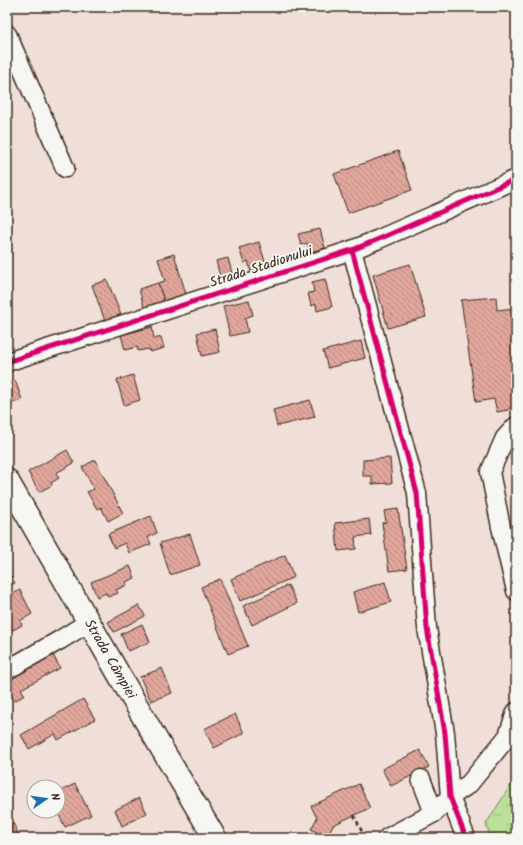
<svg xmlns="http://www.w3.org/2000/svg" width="523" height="845" font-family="Kalam,sans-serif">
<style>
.park{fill:url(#park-tufts);stroke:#7b855c}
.building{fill:url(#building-back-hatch);stroke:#3b2a1e}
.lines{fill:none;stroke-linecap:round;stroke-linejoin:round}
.minor-casing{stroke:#3b2a1e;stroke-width:21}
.major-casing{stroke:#3b2a1e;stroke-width:25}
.path{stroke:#3b2a1e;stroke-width:2.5;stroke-dasharray:4 3;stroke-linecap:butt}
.minor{stroke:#f6f6f2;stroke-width:18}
.major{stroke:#f6f6f2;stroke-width:22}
.cycleway-casing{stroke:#f6f6f2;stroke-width:8}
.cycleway{stroke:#d6006c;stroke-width:5}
.labels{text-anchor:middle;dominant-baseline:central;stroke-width:3.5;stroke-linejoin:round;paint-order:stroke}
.street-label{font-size:14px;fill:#3b2a1e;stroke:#f6f6f2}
</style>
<defs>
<pattern id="park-tufts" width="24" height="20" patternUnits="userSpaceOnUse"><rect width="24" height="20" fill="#bbe09a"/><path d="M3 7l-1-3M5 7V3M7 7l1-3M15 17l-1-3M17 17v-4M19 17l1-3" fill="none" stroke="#a2c084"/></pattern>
<pattern id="building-back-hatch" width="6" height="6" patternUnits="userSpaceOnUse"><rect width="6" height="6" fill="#e1a79c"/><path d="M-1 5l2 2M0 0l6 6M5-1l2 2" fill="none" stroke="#b8887f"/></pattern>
</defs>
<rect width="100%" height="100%" fill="#f0ded8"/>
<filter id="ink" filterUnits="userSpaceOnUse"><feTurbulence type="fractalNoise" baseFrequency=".025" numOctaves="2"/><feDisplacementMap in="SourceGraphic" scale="8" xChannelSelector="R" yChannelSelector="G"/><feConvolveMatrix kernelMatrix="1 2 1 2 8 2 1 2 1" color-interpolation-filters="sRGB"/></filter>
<g filter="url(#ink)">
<polygon class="park" points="516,777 516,838 491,838 486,824"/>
<g class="building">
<polygon points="398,151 412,190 348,213 334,174"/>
<polygon points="320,229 325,248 310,252 307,243 301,245 298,234"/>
<polygon points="259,242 267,268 251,272 248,261 244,263 239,248"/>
<polygon points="174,254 186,294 164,301 158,283 165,281 158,259"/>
<polygon points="228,258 234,281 222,284 216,261"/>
<polygon points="410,264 426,317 388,328 373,275"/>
<polygon points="325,279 332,307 317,311 316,304 311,306 308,293 314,292 312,282"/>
<polygon points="107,280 121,315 105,321 92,285"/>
<polygon points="158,283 164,301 144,307 139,289"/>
<polygon points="496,297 497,310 515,308 516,317 516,401 508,410 497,412 494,399 476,402 461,300"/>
<polygon points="249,300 253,315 245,318 248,332 230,336 223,306"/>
<polygon points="152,327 154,339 161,337 164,348 150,352 149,349 138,351 137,347 125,350 121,335"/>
<polygon points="215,329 220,352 202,356 197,333"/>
<polygon points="361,341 365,358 328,368 323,351"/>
<polygon points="133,375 140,400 124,405 117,380"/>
<polygon points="15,380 22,400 7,405 7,383"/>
<polygon points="310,400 315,417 277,426 273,410"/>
<polygon points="67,450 74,463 56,473 59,478 51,483 52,485 39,492 28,472"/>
<polygon points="390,458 392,483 372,484 372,476 363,476 363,460"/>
<polygon points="95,460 123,513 108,521 101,507 97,509 87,492 94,489 82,467"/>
<polygon points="398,509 407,569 389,571 382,523 386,522 384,511"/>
<polygon points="151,516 157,533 148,537 151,544 129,553 125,543 114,548 108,534"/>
<polygon points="369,519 371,535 355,537 356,549 338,551 335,523"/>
<polygon points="190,534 200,565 170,575 160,543"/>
<polygon points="285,555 294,577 240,601 231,579"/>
<polygon points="130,566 135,578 126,582 127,585 116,590 118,593 108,597 106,593 97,597 91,582"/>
<polygon points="7,569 15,583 7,587"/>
<polygon points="220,579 248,646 228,654 201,587"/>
<polygon points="385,582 391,602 358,612 353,592"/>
<polygon points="288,585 297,603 252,625 243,606"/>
<polygon points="20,590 32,614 20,621 22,625 13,630 8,621 7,621 7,597"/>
<polygon points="139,605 145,616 114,632 108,622"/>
<polygon points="142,624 150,642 128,651 121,634"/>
<polygon points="53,655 60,668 21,689 25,695 14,701 7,689 7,680"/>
<polygon points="162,668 172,693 151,701 140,677"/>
<polygon points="83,699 95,719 58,740 55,734 29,749 21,735"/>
<polygon points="235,714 244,733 214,748 204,729"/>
<polygon points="420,750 429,767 391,786 382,769"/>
<polygon points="75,784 91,815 65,827 57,811 58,792"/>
<polygon points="359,784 370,808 333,825 326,837 311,829 317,818 311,806"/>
<polygon points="139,798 147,813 122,826 115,810"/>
<polygon points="7,822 8,825 13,823 20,838 7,838"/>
</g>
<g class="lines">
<defs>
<g id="minor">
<polyline points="7,34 65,168"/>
<polyline points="352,250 417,493 427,628 445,733 450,797 466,838"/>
<polyline points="7,362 352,250 379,239 516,179"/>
<polyline points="516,426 505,438 490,472 501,527 516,591"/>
<polyline points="7,670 60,640 89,622"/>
<polyline points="421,779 434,813"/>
<polyline points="387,838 434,813 450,797 469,784 508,736 516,712"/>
</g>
<polyline id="major" points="7,480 156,739 215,838"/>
</defs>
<use href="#minor" class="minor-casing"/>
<use href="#major" class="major-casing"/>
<polyline class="path" points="354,815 365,838"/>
<use href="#minor" class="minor"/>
<use href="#major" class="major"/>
<defs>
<g id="cycleway">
<polyline points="352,250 417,493 427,628 445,733 450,797 466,838"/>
<polyline points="7,362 352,250 379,239 516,179"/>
</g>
</defs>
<use href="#cycleway" class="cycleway-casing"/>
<use href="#cycleway" class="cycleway"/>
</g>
</g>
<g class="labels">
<g class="street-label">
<text transform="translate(261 267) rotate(-18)">Strada Stadionului</text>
<text transform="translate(110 659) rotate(60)">Strada Câmpiei</text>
</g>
</g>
<rect width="523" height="845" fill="none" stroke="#f6f6f2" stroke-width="24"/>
<rect x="12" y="12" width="499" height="821" fill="none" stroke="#3b2a1e" stroke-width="1.5" filter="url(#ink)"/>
<g transform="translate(46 799) rotate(77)"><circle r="19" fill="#f6f6f2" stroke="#aba49d"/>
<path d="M0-3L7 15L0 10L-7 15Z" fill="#1f6fb2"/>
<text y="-6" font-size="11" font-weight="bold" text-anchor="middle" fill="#3b2a1e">N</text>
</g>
</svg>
